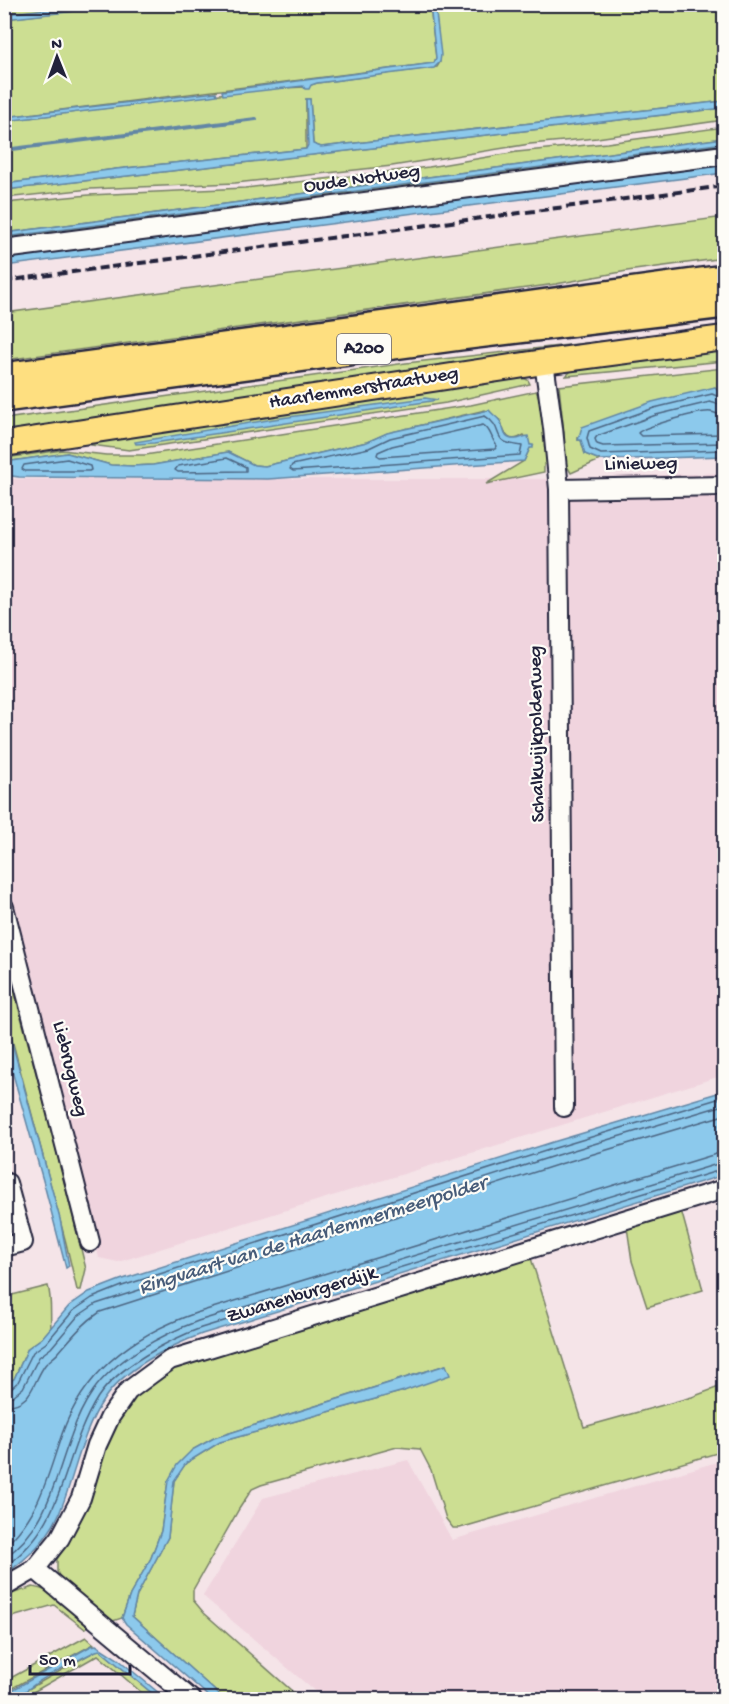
<svg xmlns="http://www.w3.org/2000/svg" width="729" height="1704" font-family="'Gochi Hand',sans-serif">
<style>
.built{fill:#f0d4de}
.green{fill:#ccde92;stroke:#778066;stroke-width:1.5}
.water{fill:#8cc9ec;stroke:#6286a5;stroke-width:1.5}
.lines{fill:none;stroke-linecap:round;stroke-linejoin:round}
.shore{stroke:#4c6582;stroke-width:1.5}
.stream{stroke:#6286a5;stroke-width:4}
.minor-casing{stroke:#22223b;stroke-width:22}
.major-casing{stroke:#22223b;stroke-width:28}
.highway-casing{stroke:#22223b;stroke-width:32}
.minor{stroke:#fdfcf7;stroke-width:18}
.major{stroke:#fedf80;stroke-width:24}
.highway{stroke:#fedf80;stroke-width:27}
.rail{stroke:#22223b;stroke-width:4;stroke-dasharray:9 4.5;stroke-linecap:butt}
.labels{text-anchor:middle;dominant-baseline:central;stroke-width:4.5;stroke-linejoin:round;paint-order:stroke}
.shield{fill:#fdfcf7;stroke:#646373;stroke-width:1.5}
.shield-label{font-size:18px;font-weight:bold;fill:#22223b}
.street-label{font-size:20px;fill:#22223b;stroke:#fdfcf7}
.water-label{font-size:21px;font-style:italic;fill:#475c79;stroke:#fdfcf7}
</style>
<rect width="100%" height="100%" fill="#f5e4e8"/>
<filter id="ink" filterUnits="userSpaceOnUse"><feTurbulence type="fractalNoise" baseFrequency=".0167" numOctaves="2"/><feDisplacementMap in="SourceGraphic" scale="12" xChannelSelector="R" yChannelSelector="G"/><feConvolveMatrix kernelMatrix="1 2 1 2 8 2 1 2 1" color-interpolation-filters="sRGB"/></filter>
<g filter="url(#ink)">
<g class="built">
<polygon points="724,473 724,1075 118,1262 99,1258 5,869 4,479 542,479"/>
<polygon points="408,1460 452,1540 724,1460 724,1699 324,1699 203,1596 263,1498"/>
</g>
<g class="green">
<polygon points="130,4 430,5 436,58 434,63 428,64 5,117 4,19"/>
<polygon points="4,5 88,5 5,14"/>
<polygon points="435,5 724,5 724,101 321,147 313,144 310,99 306,99 306,149 116,169 5,184 4,121 260,89 305,87 317,83 437,67 440,62"/>
<polygon points="724,108 724,120 597,138 530,144 392,166 272,179 235,183 90,189 5,198 4,190"/>
<polygon points="724,127 724,138 5,233 5,204 15,202 89,195 245,188 429,167 517,152 607,143"/>
<polygon points="724,143 724,150 5,245 4,237"/>
<polygon points="724,217 724,258 627,271 556,284 5,360 5,313"/>
<polygon points="631,338 637,340 5,436 5,419 406,363"/>
<polygon points="724,345 724,361 566,376 575,367"/>
<polygon points="724,368 724,395 715,387 578,437 578,440 581,440 585,454 600,460 571,473 564,461 564,433 559,386"/>
<polygon points="520,377 528,380 530,384 446,403 129,450 76,443"/>
<path d="M536,391L540,400L550,465L544,464V472L486,484L524,461L530,448L533,446L530,445L524,435C510,444 504,436 501,421L485,410L388,433L367,442L265,466L254,465L228,452L153,465L132,466L111,465L67,453L5,462V458L62,450L106,455H145L471,405Z"/>
<polygon points="4,986 13,987 51,1129 86,1269 81,1290 77,1290 66,1243 5,1013"/>
<polygon points="681,1210 703,1290 647,1307 632,1261 627,1227"/>
<polygon points="530,1255 584,1427 692,1397 724,1385 724,1451 460,1528 453,1528 446,1519 431,1470 420,1449 397,1447 261,1485 252,1489 239,1509 193,1590 193,1600 204,1613 301,1699 224,1699 132,1616 137,1595 168,1537 174,1480 186,1463 220,1442 404,1391 446,1365 214,1438 192,1450 168,1481 161,1531 151,1558 130,1595 122,1618 107,1623 62,1584 57,1571 57,1559 69,1541 82,1514 108,1437 120,1414 141,1390 173,1368"/>
<path d="M48,1286C52,1299 50,1314 51,1328L42,1338L28,1348L14,1379L5,1384L4,1297Z"/>
<path d="M33,1587C57,1591 73,1608 91,1623L85,1629L54,1605L5,1619V1596Z"/>
<polygon points="86,1637 94,1644 5,1692 5,1681"/>
<polygon points="97,1650 100,1650 159,1699 149,1699 98,1655 21,1699 9,1700"/>
</g>
<g class="water">
<polygon points="88,4 130,5 5,19 5,14"/>
<polygon points="430,5 435,5 441,55 440,62 434,68 317,83 311,85 309,89 305,89 303,86 223,95 222,91 434,63 436,58"/>
<polygon points="216,92 217,95 210,96 5,121 5,117"/>
<polygon points="306,99 310,99 313,144 321,147 724,101 724,108 5,190 5,184 116,169 306,149 308,145"/>
<polygon points="724,138 724,143 5,237 5,233"/>
<polygon points="724,164 724,173 5,266 4,258"/>
<polygon points="715,387 724,395 724,456 600,460 585,454 581,440 578,440 582,427 652,402"/>
<polygon points="425,398 438,400 154,443 136,444 135,442 274,419"/>
<path d="M489,410C492,414 497,417 500,421C505,428 502,439 514,439C519,440 523,436 528,436L530,445H533V448H530L524,461L268,479L19,477L5,475V462L67,453L111,465L132,466L153,465L228,452L254,465L265,466L367,442L387,433Z"/>
<polygon points="4,1013 60,1219 69,1266 66,1268 44,1184 5,1046"/>
<path d="M724,1091V1175L202,1334C169,1346 124,1369 104,1399C81,1433 75,1476 59,1514C48,1539 27,1559 5,1574V1384L14,1379L28,1348L42,1338L69,1306L89,1292L120,1280L553,1142Z"/>
<polygon points="446,1365 450,1375 404,1391 220,1442 186,1463 174,1481 168,1537 137,1595 132,1616 224,1699 212,1699 126,1624 122,1618 130,1595 151,1558 161,1531 168,1481 177,1465 192,1450 214,1438"/>
<path d="M96,1645L118,1659L166,1699H159L100,1650L96,1651C77,1661 56,1670 38,1682C28,1689 17,1699 5,1699V1694L91,1646Z"/>
</g>
<g class="lines">
<g class="shore">
<polyline points="724,399 712,394 654,408 589,431 587,438 590,449 601,454 724,450"/>
<polyline points="724,406 710,402 656,415 597,436 595,439 597,444 603,446 724,443"/>
<path d="M724,415C719,415 716,413 711,412C702,410 643,427 638,433L641,436L724,434"/>
<path d="M485,416C507,430 487,442 522,446L520,455L293,471L290,469L292,465L369,448L390,438Z"/>
<path d="M483,425C491,429 491,439 497,446L495,449L380,457L377,455L378,452L392,446Z"/>
<polygon points="227,458 246,467 246,471 178,472 175,470 178,466"/>
<polygon points="67,459 90,466 91,470 89,471 25,471 22,469 24,465"/>
<polyline points="4,1390 10,1389 18,1382 33,1352 46,1343 73,1311 92,1298 122,1286 555,1148 724,1097"/>
<polyline points="4,1397 13,1396 23,1388 39,1357 51,1348 78,1316 96,1304 557,1155 724,1105"/>
<path d="M4,1406C33,1405 32,1383 45,1365C49,1360 55,1357 59,1352C72,1337 83,1323 100,1312L560,1164L724,1115"/>
<path d="M4,1547C40,1515 47,1477 62,1434C84,1371 135,1334 196,1313L716,1154L724,1153"/>
<path d="M4,1558C47,1529 54,1481 71,1436C76,1421 84,1404 93,1391C115,1359 163,1334 198,1321L724,1162"/>
<path d="M4,1567C69,1522 60,1457 98,1397C118,1367 168,1340 201,1328L724,1169"/>
</g>
<polyline class="stream" points="4,150 256,119"/>
<defs>
<g id="minor">
<polyline points="4,249 724,155"/>
<polyline points="544,362 553,428 559,489 564,1107"/>
<polyline points="559,489 724,486"/>
<polyline points="4,907 90,1242"/>
<polyline points="4,1182 7,1183 23,1242 4,1247"/>
<polyline points="35,1569 192,1700"/>
<polyline points="4,1587 35,1569 60,1538 81,1498 97,1445 110,1417 128,1391 170,1360 724,1189"/>
</g>
<polyline id="major" points="4,444 544,362 724,338"/>
<g id="highway">
<polyline points="4,377 724,279"/>
<polyline points="4,398 460,336 724,304"/>
</g>
</defs>
<use href="#minor" class="minor-casing"/>
<use href="#major" class="major-casing"/>
<use href="#highway" class="highway-casing"/>
<use href="#minor" class="minor"/>
<use href="#major" class="major"/>
<use href="#highway" class="highway"/>
<polyline class="rail" points="4,281 724,186"/>
</g>
</g>
<g class="labels">
<rect class="shield" x="337" y="334" width="54" height="30" rx="4.5"/>
<g class="shield-label">
<text x="364" y="349">A200</text>
</g>
<g class="street-label">
<text transform="translate(362 180) rotate(-8)">Oude Notweg</text>
<text transform="translate(364 389) rotate(-9)">Haarlemmerstraatweg</text>
<text transform="translate(641 465) rotate(-1)">Linieweg</text>
<text transform="translate(538 734) rotate(-91)">Schalkwijkpolderweg</text>
<text transform="translate(69 1069) rotate(76)">Liebrugweg</text>
<text transform="translate(302 1296) rotate(-17)">Zwanenburgerdijk</text>
</g>
<g class="water-label">
<text transform="translate(313 1237) rotate(-17)">Ringvaart van de Haarlemmermeerpolder</text>
</g>
</g>
<rect width="729" height="1704" fill="none" stroke="#fdfcf7" stroke-width="24"/>
<rect x="12" y="12" width="705" height="1680" fill="none" stroke="#22223b" stroke-width="2" filter="url(#ink)"/>
<g transform="translate(57 57) rotate(359)" stroke="#fdfcf7" stroke-width="4.5" paint-order="stroke">
<path d="M0-4.5L10 22L0 15L-10 22Z" fill="#22223b"/>
<text y="-9" font-size="16" font-weight="bold" text-anchor="middle" fill="#22223b">N</text>
</g>
<path d="M30 1665v9h100v-9" fill="none" stroke="#22223b" stroke-width="3"/>
<text x="39" y="1665" font-size="18" fill="#22223b" stroke="#fdfcf7" stroke-width="4.5" paint-order="stroke">50 m</text>
</svg>
